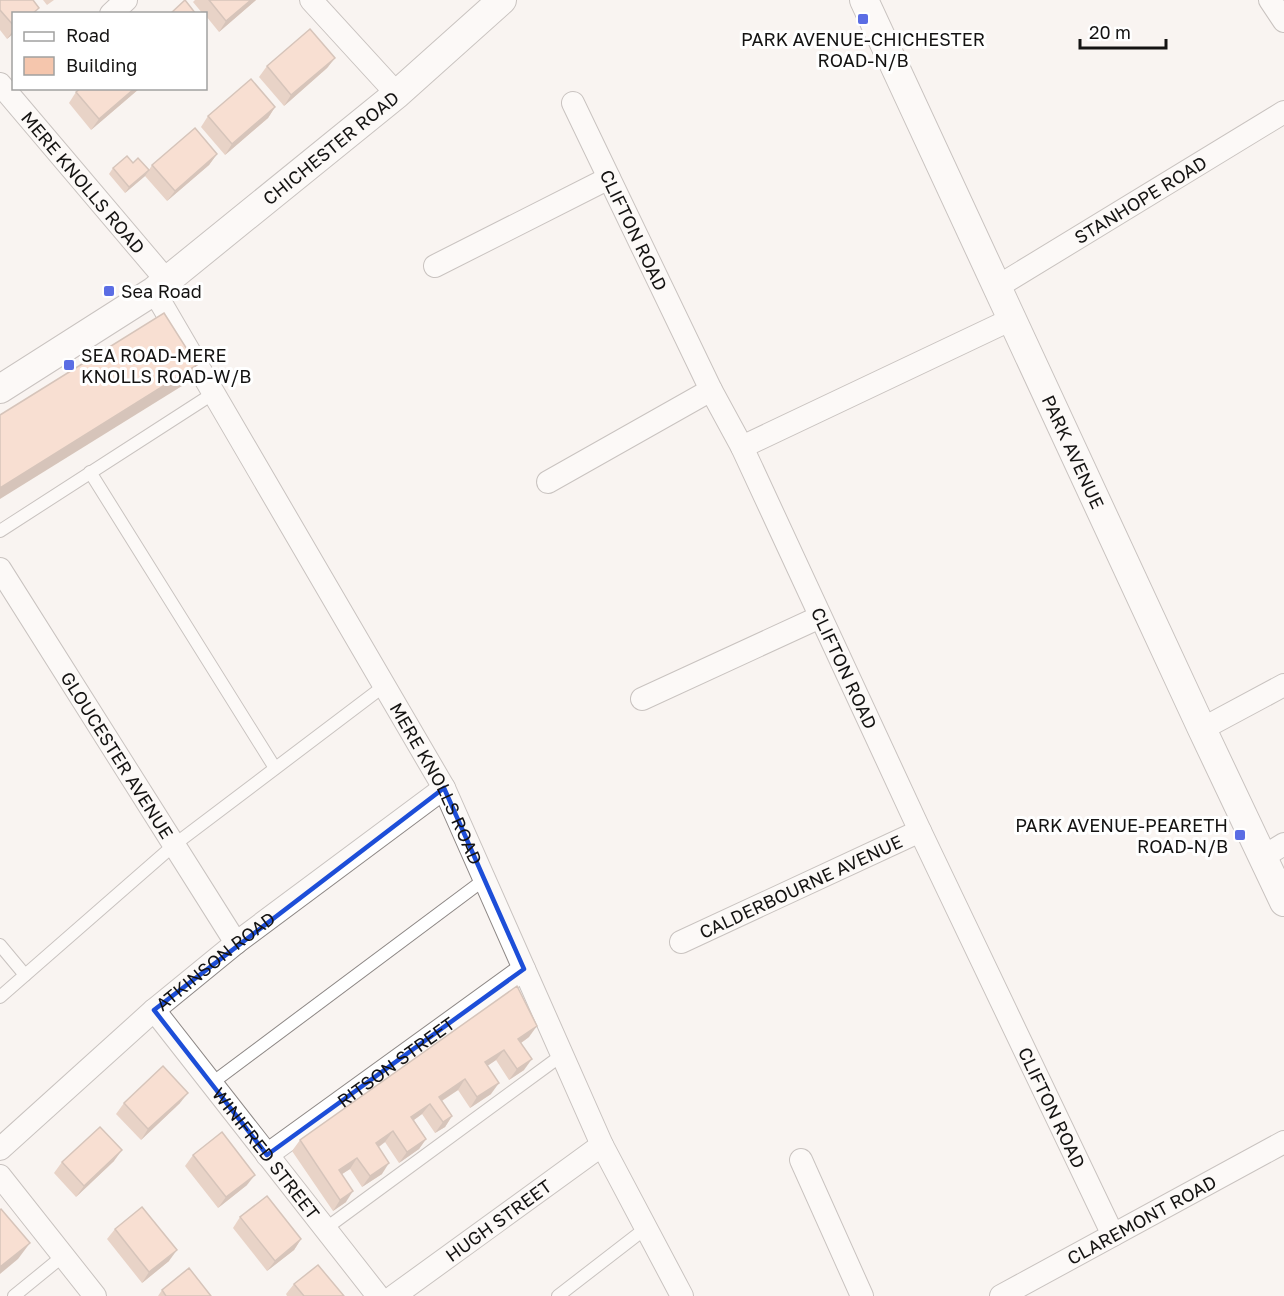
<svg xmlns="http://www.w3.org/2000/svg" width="1284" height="1296" font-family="'Golos Text',sans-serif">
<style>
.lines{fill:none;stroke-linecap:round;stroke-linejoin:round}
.service-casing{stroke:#8e8886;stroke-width:14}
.minor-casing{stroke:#8e8886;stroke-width:24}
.tertiary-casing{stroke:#8e8886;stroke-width:30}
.service{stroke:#fff;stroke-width:12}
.minor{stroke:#fff;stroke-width:22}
.tertiary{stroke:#fff;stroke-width:28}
.wall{fill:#d3aa95}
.shaded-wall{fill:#ac8b79}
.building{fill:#f5c6ad;stroke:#ac8b79;stroke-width:1.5}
.marked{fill:none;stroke:#1d4ed8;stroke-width:4.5;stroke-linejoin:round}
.poi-dot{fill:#5b6de4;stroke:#fff;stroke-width:2}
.labels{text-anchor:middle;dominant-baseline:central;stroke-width:6;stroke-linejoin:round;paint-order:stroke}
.poi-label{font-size:18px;fill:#141312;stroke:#fff;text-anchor:start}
.street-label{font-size:18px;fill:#141312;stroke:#fff}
</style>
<rect width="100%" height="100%" fill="#f9f4f1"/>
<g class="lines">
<defs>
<g id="service">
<polyline points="90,472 275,768"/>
<polyline points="0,531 214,393"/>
<polyline points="0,945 25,975"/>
<polyline points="0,997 174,845 384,686"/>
<polyline points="212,1083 485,879"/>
<polyline points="325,1229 562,1055"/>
<polyline points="14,1296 63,1256"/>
<polyline points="558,1296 646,1228"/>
</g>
<g id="minor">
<polyline points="311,0 397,94"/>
<polyline points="1270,0 1284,21"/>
<polyline points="111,14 126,0"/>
<path id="s1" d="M0,84L167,281"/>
<path id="s2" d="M573,103L711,390L742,447L920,831L1113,1235"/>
<polyline points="435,266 609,178"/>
<path id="s3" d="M997,287L1284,112"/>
<path id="s4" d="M154,291L444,788L602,1145L682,1296"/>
<polyline points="742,447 1012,319"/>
<polyline points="548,482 711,390"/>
<path id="s5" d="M0,569L236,943"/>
<polyline points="642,699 820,617"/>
<polyline points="1202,729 1284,685"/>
<polyline points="1263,857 1284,844"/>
<path id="s6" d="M681,942L920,831"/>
<path id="s7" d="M154,1010L378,1296"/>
<path id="s8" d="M0,1149L154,1010L236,943L444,788"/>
<path id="s9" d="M267,1155L524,969"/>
<polyline points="801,1160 862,1296"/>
<polyline points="0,1176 95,1296"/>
<path id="s10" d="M394,1296L602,1145"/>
<path id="s11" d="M1001,1296L1284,1142"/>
</g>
<g id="tertiary">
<path id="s12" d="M864,0L1202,729L1284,902"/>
<path id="s13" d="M0,389L154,291L397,94L502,0"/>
</g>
</defs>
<use href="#service" class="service-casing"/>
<use href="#minor" class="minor-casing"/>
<use href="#tertiary" class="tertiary-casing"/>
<use href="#service" class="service"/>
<use href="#minor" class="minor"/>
<use href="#tertiary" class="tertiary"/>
</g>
<g class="wall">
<polygon points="0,0 14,14 14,33 7,39 0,30"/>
<polygon points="43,0 54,0 47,5"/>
<polygon points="195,0 256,0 219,32 206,16 206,14 203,14 193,2"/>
<polygon points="335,58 327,68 284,106 259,77 267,66"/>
<polygon points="81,88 140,88 91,130 69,103 76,92"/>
<polygon points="275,107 268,118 225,155 201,127 208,116"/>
<polygon points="217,154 209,165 167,201 145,176 125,193 109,174 113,168 133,163 149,170 152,165"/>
<polygon points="529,1037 521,1043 524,1070 509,1080 496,1060 487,1066 491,1094 470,1108 458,1090 442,1101 452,1116 445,1127 435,1133 422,1114 414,1120 426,1139 419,1149 399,1163 385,1142 379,1147 382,1174 362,1187 350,1169 342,1174 346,1202 333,1211 292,1151 300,1140"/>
<polygon points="124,1103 180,1103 141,1140 116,1114"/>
<polygon points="193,1155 247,1185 218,1208 185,1166"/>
<polygon points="114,1161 76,1197 54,1173 62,1162"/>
<polygon points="240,1217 301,1239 294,1250 267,1271 233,1228"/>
<polygon points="115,1229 169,1261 142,1283 107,1239"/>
<polygon points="294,1284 344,1296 287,1296 286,1294"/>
<polygon points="162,1290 211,1296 158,1296"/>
</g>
<g class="shaded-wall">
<polygon points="251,0 256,0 219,32 226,21"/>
<polygon points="14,29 14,33 7,39"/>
<polygon points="335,58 327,68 284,106 291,95"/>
<polygon points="135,88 140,88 91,130 99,119"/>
<polygon points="275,107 268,118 225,155 232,144"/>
<polygon points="217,154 209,165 167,201 175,191"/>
<polygon points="149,170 145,176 125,193 129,187"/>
<polygon points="197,365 182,386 0,499 0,488"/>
<polygon points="537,1026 529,1037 511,1050 518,1039"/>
<polygon points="504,1050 496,1060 477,1073 485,1062"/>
<polygon points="532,1059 524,1070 509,1080 517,1069"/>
<polygon points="465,1079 458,1090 432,1107 439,1097"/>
<polygon points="499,1083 491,1094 470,1108 477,1097"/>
<polygon points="188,1093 180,1103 141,1140 148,1129"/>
<polygon points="430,1104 422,1114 404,1127 411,1117"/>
<polygon points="452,1116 445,1127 435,1133 443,1122"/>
<polygon points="393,1131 385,1142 368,1154 376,1143"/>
<polygon points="426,1139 419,1149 399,1163 407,1152"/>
<polygon points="122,1150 114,1161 76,1197 84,1186"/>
<polygon points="357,1158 350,1169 331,1181 339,1170"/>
<polygon points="389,1163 382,1174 362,1187 370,1176"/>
<polygon points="255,1175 247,1185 218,1208 226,1197"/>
<polygon points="353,1191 346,1202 333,1211 340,1200"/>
<polygon points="301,1239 294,1250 267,1271 275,1261"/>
<polygon points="30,1243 18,1259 0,1274 0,1267"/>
<polygon points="177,1250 169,1261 142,1283 149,1272"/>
</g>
<g class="building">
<polygon points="0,0 33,0 39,8 32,14 14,14 14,26 0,10"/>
<polygon points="185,0 196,14 170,14"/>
<polygon points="209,0 251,0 226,21"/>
<polygon points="310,29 335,58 291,95 267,66"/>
<polygon points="251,79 275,107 232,144 208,116"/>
<polygon points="81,88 135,88 99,119 76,92"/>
<polygon points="195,128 217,154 175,191 152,165"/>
<polygon points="127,156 133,163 138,158 149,170 129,187 113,168"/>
<polygon points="164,313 197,365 0,488 0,415"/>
<polygon points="517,986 537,1026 518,1039 532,1059 517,1069 504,1050 485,1062 499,1083 477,1097 465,1079 439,1097 452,1116 443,1122 430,1104 411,1117 426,1139 407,1152 393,1131 376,1143 389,1163 370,1176 357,1158 339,1170 353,1191 340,1200 300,1140"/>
<polygon points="163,1066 188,1093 148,1129 124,1103"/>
<polygon points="100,1127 122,1150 84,1186 62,1162"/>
<polygon points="222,1132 255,1175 226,1197 193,1155"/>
<polygon points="267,1196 301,1239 275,1261 240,1217"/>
<polygon points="142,1207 177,1250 149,1272 115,1229"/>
<polygon points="1,1209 30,1243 0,1267 0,1210"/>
<polygon points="318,1265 344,1296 304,1296 294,1284"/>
<polygon points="189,1268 211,1296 166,1296 162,1290"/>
</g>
<path d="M0 0H1284V1296H0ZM444,788L524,969L267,1155L154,1010Z" fill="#f9f4f1" fill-opacity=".55" fill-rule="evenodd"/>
<path class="marked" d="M444,788L524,969L267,1155L154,1010Z"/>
<g class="poi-dot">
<rect x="857" y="13" width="12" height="12" rx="3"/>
<rect x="103" y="285" width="12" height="12" rx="3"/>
<rect x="63" y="359" width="12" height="12" rx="3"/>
<rect x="1234" y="829" width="12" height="12" rx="3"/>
</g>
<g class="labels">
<g class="poi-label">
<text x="863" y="39" text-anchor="middle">PARK AVENUE-CHICHESTER<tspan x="863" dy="21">ROAD-N/B</tspan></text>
<text x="121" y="291">Sea Road</text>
<text x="81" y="355">SEA ROAD-MERE<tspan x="81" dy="21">KNOLLS ROAD-W/B</tspan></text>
<text x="1228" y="825" text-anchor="end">PARK AVENUE-PEARETH<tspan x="1228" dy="21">ROAD-N/B</tspan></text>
</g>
<g class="street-label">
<text stroke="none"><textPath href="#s13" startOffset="410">CHICHESTER ROAD</textPath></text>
<text stroke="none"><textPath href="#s1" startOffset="129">MERE KNOLLS ROAD</textPath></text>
<text stroke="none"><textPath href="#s3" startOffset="168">STANHOPE ROAD</textPath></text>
<text stroke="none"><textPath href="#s2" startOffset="141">CLIFTON ROAD</textPath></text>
<text stroke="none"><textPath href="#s12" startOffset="498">PARK AVENUE</textPath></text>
<text stroke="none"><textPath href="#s2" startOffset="627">CLIFTON ROAD</textPath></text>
<text stroke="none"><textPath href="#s5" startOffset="220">GLOUCESTER AVENUE</textPath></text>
<text stroke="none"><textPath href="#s4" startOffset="568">MERE KNOLLS ROAD</textPath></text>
<text stroke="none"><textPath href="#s6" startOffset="132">CALDERBOURNE AVENUE</textPath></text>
<text stroke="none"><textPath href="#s8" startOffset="286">ATKINSON ROAD</textPath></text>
<text stroke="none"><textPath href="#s9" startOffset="159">RITSON STREET</textPath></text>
<text stroke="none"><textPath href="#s2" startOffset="1113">CLIFTON ROAD</textPath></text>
<text stroke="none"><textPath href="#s7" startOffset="182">WINIFRED STREET</textPath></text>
<text stroke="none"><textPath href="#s11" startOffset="160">CLAREMONT ROAD</textPath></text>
<text stroke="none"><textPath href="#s10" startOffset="129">HUGH STREET</textPath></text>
</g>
</g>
<rect x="12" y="12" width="195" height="78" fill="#ffffff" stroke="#a1a1a0" stroke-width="1.5"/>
<rect x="24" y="32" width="30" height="9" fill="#ffffff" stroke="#a1a1a0" stroke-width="1.5"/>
<text x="66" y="42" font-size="18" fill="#141312">Road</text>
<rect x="24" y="57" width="30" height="18" fill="#f5c6ad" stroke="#a1a1a0" stroke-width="1.5"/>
<text x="66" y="72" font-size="18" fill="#141312">Building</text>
<path d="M1080 39v9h86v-9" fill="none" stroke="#141312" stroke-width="3"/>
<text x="1089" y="39" font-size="18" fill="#141312" stroke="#ffffff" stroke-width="4.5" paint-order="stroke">20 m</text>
</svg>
